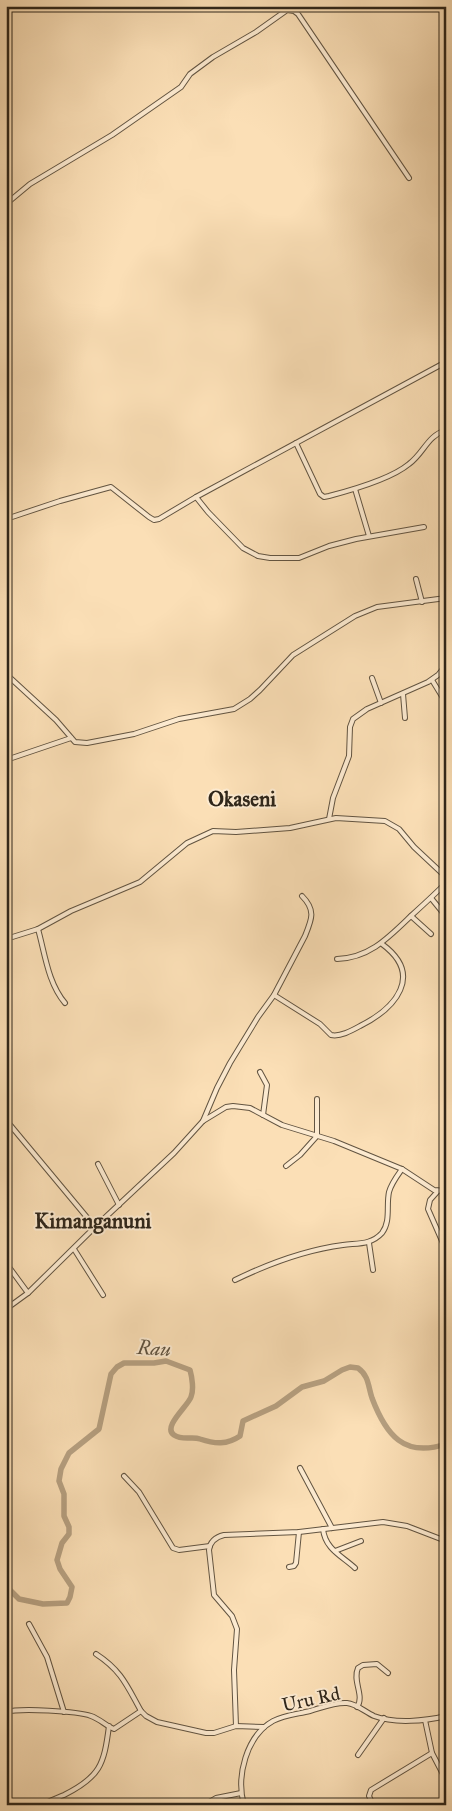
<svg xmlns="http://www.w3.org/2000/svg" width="452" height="1811" font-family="'IM FELL Great Primer',serif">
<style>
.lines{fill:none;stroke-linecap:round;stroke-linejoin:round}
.river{stroke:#b6a081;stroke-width:5.5}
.minor-casing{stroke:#625441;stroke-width:6}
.minor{stroke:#fcead0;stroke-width:4}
.labels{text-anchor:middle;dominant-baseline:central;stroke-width:4;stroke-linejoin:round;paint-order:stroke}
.street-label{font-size:19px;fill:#2f261a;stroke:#fcead0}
.water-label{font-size:20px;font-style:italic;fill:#5e513e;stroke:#fcead0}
.quarter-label{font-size:21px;font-weight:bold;fill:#2f261a;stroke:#fcead0}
</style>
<rect width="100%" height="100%" fill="#fbdfb6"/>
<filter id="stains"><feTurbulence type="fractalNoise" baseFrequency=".004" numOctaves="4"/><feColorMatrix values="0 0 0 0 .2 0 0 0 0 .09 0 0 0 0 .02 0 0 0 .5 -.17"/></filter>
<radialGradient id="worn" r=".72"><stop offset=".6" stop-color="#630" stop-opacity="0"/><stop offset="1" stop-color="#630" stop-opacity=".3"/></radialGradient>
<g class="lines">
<path class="river" d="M6,1586L19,1599L43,1604L67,1603L70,1597L72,1587L60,1569L57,1560L62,1543L69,1534V1527L64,1516V1494L59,1481L61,1469L69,1453L99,1429L111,1374L117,1367L124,1363H154L166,1361L190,1370C192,1377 194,1390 191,1397C188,1406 162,1427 174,1435C183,1441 192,1436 200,1439C215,1444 227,1445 240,1436L243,1421L276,1406L302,1387L324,1381L342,1370L350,1367L358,1368C369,1376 368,1386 372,1398C386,1435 404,1458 446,1444"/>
<defs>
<g id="minor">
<polyline points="6,204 30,184 112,135 181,87 190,74 213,57 256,32 287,10 294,11 298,14 409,178"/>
<path d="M296,443L320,494L324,497L329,496C352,490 391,479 409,464C424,453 427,436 446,430"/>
<polyline points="355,489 369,536"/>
<polyline points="196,497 208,512 243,548 258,556 270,558 299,558 329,546 356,539 424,527"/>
<polyline points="6,519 60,501 111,487 149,517 154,520 159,519 196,497 446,362"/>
<polyline points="416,579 422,602"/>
<polyline points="6,674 56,720 75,742 87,743 134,734 179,719 234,709 250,699 260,690 293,655 355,616 377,607 446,598"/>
<polyline points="372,678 381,703"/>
<polyline points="432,680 443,698"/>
<polyline points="403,694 405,718"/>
<polyline points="6,760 71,738"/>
<polyline points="329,819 333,798 349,756 350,727 353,719 367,709 428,682 438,675 446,665"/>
<polyline points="431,898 444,914"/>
<polyline points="411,916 431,934"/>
<path d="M38,929C45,954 48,983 65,1003"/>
<polyline points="6,939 38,929 71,911 140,882 187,843 213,831 236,832 290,828 336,818 385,821 399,829 414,847 446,877"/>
<path d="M337,959C370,958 389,937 412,915C423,905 435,894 446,883"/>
<path d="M274,995L320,1024L331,1035C340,1037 351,1031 360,1026C396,1008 424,975 382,944"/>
<polyline points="260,1072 267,1085 263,1115"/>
<polyline points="6,1120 95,1227"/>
<path d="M203,1121L217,1088L230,1063L258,1017L274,995L305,936C312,919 316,910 302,896"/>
<polyline points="98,1164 119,1205"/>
<polyline points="286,1166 300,1155 317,1136 317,1099"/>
<polyline points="438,1191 430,1200 428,1209 446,1250"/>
<polyline points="369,1243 373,1270"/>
<polyline points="74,1249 103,1295"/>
<polyline points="6,1263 28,1293"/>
<path d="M235,1280C270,1263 305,1250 343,1245C358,1243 371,1245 382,1233C391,1221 386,1206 389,1192C391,1184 397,1176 402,1169"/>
<polyline points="6,1309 28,1293 95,1227 174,1153 203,1121 226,1107 233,1106 250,1108 282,1125 334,1141 402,1169 434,1190 446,1191"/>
<polyline points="300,1468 332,1528"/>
<polyline points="124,1476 139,1492 173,1548 179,1550 210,1546"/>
<polyline points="6,1497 9,1498"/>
<path d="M323,1529C325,1549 342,1556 355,1568"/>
<polyline points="335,1551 361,1541"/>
<polyline points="289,1567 294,1566 296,1563 299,1532"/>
<polyline points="29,1624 47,1657 64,1712"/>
<path d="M96,1654C122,1671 127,1686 141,1711L146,1716L157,1722L206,1733H214L236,1726L264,1727"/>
<path d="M357,1707C365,1696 352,1681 358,1668L363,1665L377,1664L388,1673"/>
<path d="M6,1712C20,1708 77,1711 91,1716C100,1719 106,1726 114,1729L141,1711"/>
<polyline points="425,1720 432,1753 446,1780"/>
<path d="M236,1726L234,1670L237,1629L232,1616L214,1595L209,1550C210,1542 216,1537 224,1535L299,1532L383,1522L407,1526L446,1541"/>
<polyline points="358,1755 384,1718"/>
<path d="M42,1805C49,1801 57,1798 64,1795C100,1777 104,1765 109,1726"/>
<polyline points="204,1805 216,1798 241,1793"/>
<path d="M244,1805C236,1777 246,1736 273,1721C284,1715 298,1714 310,1711C321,1708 335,1702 347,1703C357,1704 365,1712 374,1716C395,1724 425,1721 446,1716"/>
<polyline points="373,1805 369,1796 371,1790 432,1753"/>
</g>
</defs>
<use href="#minor" class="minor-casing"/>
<use href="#minor" class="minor"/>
</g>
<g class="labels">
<g class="street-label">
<text transform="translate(311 1699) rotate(-12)">Uru Rd</text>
</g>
<g class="water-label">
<text transform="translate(154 1348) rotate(4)">Rau</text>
</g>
<g class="quarter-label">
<text x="242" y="799">Okaseni</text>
<text x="93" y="1221">Kimanganuni</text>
</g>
</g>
<rect width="452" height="1811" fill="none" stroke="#fbdfb6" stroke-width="25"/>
<rect x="8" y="8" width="437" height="1796" fill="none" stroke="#2f261a" stroke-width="2.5"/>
<rect x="12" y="12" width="427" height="1786" fill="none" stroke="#2f261a"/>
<rect width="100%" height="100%" filter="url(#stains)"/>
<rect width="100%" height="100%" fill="url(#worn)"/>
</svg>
